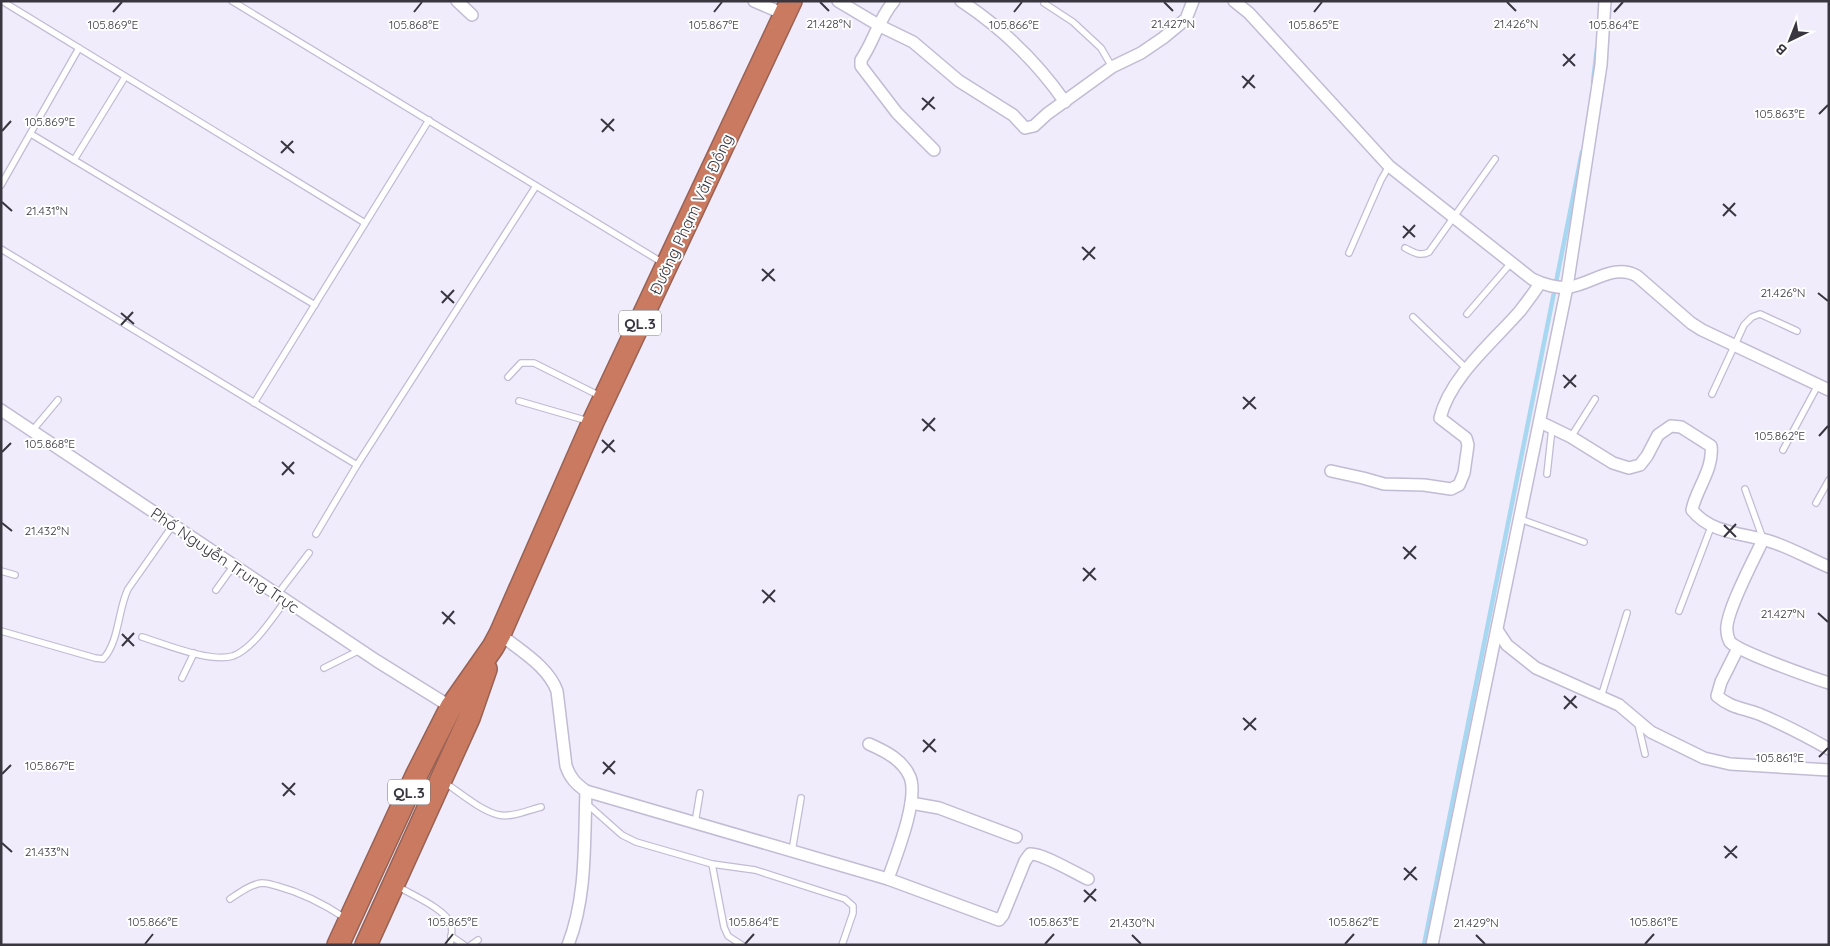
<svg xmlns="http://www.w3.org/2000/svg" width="1830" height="946" font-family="Quicksand,sans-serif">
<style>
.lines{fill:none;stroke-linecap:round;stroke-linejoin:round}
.stream{stroke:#a7d7f1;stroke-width:4.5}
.lane-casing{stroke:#c2bbd4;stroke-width:8}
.street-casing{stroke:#c2bbd4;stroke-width:14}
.highway-casing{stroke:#976255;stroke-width:24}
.lane{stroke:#fff;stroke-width:5.5}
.street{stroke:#fff;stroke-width:11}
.highway{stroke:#c97a60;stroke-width:21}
.ticks{fill:none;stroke:#393640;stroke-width:2}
.labels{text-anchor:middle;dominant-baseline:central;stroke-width:4;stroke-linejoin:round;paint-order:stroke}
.shield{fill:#fff;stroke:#747279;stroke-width:1}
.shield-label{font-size:15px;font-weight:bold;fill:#393640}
.street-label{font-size:16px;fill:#393640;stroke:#fff}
.ticks-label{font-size:12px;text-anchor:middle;fill:#393640;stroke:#fff;stroke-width:4;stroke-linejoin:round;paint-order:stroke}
</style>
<rect width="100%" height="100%" fill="#f0ecfb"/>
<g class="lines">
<g class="stream">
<polyline points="1593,82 1597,48"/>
<polyline points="1424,945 1582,152"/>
</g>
<defs>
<g id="lane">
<polyline points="2,1 365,223"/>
<polyline points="232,1 663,263"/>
<polyline points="1044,3 1073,22 1101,48 1112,67"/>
<polyline points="31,134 315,305"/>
<polyline points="74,160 125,77"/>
<polyline points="1,185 79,48"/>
<path d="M1405,248C1413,252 1420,257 1429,252L1495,159"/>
<polyline points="1,249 357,465"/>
<polyline points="1349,253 1381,180 1389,166"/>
<polyline points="1467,314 1511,263"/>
<polyline points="1413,317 1467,369"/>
<polyline points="508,377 521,363 534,363 600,396"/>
<polyline points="1712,394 1744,325 1752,317 1760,314 1797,331"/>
<polyline points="519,401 588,421"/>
<polyline points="254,403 429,120"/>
<polyline points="32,431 58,400"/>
<polyline points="1571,437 1595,399"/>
<polyline points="1783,450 1818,385"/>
<polyline points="1547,474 1552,428"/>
<polyline points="1745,489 1763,539"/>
<polyline points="1816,503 1829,480"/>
<polyline points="1520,519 1584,542"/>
<polyline points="316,534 357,465 536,186"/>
<polyline points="1,571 15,575"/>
<polyline points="216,590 234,565"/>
<polyline points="277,595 309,553"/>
<polyline points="1679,611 1711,527"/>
<path d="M1,631L95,658L103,659C119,643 118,609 128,589L173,525"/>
<path d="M142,637C165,644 210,663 233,656C253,649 273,617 286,600"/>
<polyline points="324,668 360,650"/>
<polyline points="182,678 194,653"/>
<polyline points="1601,697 1627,613"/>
<polyline points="1638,724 1645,754"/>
<path d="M444,782C459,792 481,811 499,815C511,818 529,810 541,807"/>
<polyline points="587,804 622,835 636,842 712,864 755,870 845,899 853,906 853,913 842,945"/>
<polyline points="695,823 700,793"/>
<polyline points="792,851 801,798"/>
<polyline points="712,864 724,927 728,936 742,945"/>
<path d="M397,886C410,894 448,910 451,925C453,931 451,938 450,945"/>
<path d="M230,899C239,893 251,884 262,883C267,883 273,885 277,886C303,893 324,904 345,918"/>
<polyline points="451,936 464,945"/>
<polyline points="471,945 478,940"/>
</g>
<g id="street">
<polyline points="457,1 472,15"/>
<polyline points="754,1 784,14"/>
<polyline points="838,1 880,26 913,42 959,81 1013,115 1025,128 1034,126 1047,114 1112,67 1141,53 1163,38 1186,19 1193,1"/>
<path d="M894,1C879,18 874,41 861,60V66L897,113L934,150"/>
<path d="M961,1C1002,28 1037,62 1065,102"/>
<path d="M1234,1L1249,13L1389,166L1532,279C1542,284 1558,289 1570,287C1593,283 1615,263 1637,276L1691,323L1702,330L1829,390"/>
<polyline points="1,410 377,661 451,707"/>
<path d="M1540,422L1571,437L1613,463L1629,468L1640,465L1647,456L1658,435L1671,426L1681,427L1711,446C1714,469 1696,489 1692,510C1711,534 1744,533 1772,542C1791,548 1810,559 1829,567"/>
<path d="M1331,471L1363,478L1384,484L1424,485L1451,489L1459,485L1464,473L1468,445L1466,438L1440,418C1450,377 1493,342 1520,311C1527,302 1534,293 1540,283"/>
<path d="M1763,540C1755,557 1724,615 1727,631C1727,634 1729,640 1730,642C1739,652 1813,678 1829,683"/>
<polyline points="1497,630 1507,645 1536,668 1619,705 1651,732 1704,758 1730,764 1829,770"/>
<path d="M500,634C520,651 548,666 557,691L566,766C570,778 576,784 586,791L888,879L999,920L1003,915L1025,861L1030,854C1042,853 1075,873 1088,879"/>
<path d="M1738,648L1721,682L1717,696C1731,708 1743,708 1759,714C1783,724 1806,736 1829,749"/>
<path d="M869,744C885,751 903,760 910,777C919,799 896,856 888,879"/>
<polyline points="911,803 939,808 1016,837"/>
<path d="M568,945C587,897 584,842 586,791"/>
<polyline points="1432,945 1567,287 1601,65 1605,1"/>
</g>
<g id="highway">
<polyline points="338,945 416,776 451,707 493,647 500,634 593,422 791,1"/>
<polyline points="366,945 469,718 486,669"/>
</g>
</defs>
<use href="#lane" class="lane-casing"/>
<use href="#street" class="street-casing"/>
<use href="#highway" class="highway-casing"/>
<use href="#lane" class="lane"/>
<use href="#street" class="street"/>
<use href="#highway" class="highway"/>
</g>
<path class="ticks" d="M820,2L829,11M1164,2L1173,11M1507,2L1516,11M113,12L122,2M414,12L422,2M714,12L722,2M1014,12L1022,2M1314,12L1322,2M1614,12L1623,2M1563,54L1575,66M1563,66L1575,54M1242,76L1255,88M1243,88L1254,75M922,98L935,109M922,110L934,97M1819,114L1828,105M601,119L614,131M2,131L11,121M602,132L614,119M281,141L294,153M281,153L293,141M2,202L12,211M1723,204L1736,216M1723,216L1735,203M1403,226L1415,237M1403,238L1415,225M1082,247L1095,259M1083,260L1095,247M762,269L775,281M762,281L774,269M441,291L454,303M1818,293L1828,301M442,303L454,290M121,313L134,324M121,325L133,312M1563,375L1576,387M1564,388L1576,375M1243,397L1256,409M1243,409L1255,397M922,419L935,431M923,431L935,418M1819,436L1828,426M602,440L615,452M2,452L11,443M602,453L614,440M282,462L294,474M282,475L294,462M2,523L12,531M1724,525L1736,537M1724,537L1736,524M1403,547L1416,559M1404,559L1416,546M1083,568L1096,580M1083,581L1095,568M762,590L775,602M763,603L775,590M442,612L455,624M1818,613L1828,622M443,624L454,611M122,634L134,646M122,646L134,633M1564,696L1577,708M1564,709L1576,696M1243,718L1256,730M1244,730L1256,718M923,740L936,752M923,752L935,739M1819,757L1828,748M603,762L615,774M2,774L11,765M603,774L615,761M282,783L295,795M283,796L295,783M2,843L12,852M1724,846L1737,858M1725,858L1737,846M1404,868L1417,880M1404,880L1416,867M1084,890L1096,901M1084,902L1096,889M1132,935L1141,944M1476,935L1485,944M145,944L153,934M445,944L453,934M745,944L754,934M1045,944L1054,934M1345,944L1354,934M1645,944L1654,934"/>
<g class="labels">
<g class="shield">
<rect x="619" y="310.5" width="42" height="25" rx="4"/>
<rect x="388" y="779.5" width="42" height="25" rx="4"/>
</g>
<g class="shield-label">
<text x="640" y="323">QL.3</text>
<text x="409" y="792">QL.3</text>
</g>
<g class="street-label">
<text transform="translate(691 214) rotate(-65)">Đường Phạm Văn Đồng</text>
<text transform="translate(225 560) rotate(34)">Phố Nguyễn Trung Trực</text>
</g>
</g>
<g class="ticks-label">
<text x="829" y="28">21.428°N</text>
<text x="1173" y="28">21.427°N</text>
<text x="1516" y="28">21.426°N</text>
<text x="113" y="29">105.869°E</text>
<text x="414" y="29">105.868°E</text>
<text x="714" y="29">105.867°E</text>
<text x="1014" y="29">105.866°E</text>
<text x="1314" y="29">105.865°E</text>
<text x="1614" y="29">105.864°E</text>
<text x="1780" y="118">105.863°E</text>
<text x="50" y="126">105.869°E</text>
<text x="47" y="215">21.431°N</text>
<text x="1783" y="297">21.426°N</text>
<text x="1780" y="440">105.862°E</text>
<text x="50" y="448">105.868°E</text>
<text x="47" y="535">21.432°N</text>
<text x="1783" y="618">21.427°N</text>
<text x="1780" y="762">105.861°E</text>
<text x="50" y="770">105.867°E</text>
<text x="47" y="856">21.433°N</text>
<text x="153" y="926">105.866°E</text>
<text x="453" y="926">105.865°E</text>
<text x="754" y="926">105.864°E</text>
<text x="1054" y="926">105.863°E</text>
<text x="1354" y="926">105.862°E</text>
<text x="1654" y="926">105.861°E</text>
<text x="1132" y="927">21.430°N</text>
<text x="1476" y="927">21.429°N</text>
</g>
<rect width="1830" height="946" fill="none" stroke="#393640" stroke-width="5"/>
<g transform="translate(1790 40) rotate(223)" stroke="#ffffff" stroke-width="4" paint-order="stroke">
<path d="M0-4L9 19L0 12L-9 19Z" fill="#393640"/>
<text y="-8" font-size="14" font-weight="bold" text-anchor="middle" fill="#393640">B</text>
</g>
</svg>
